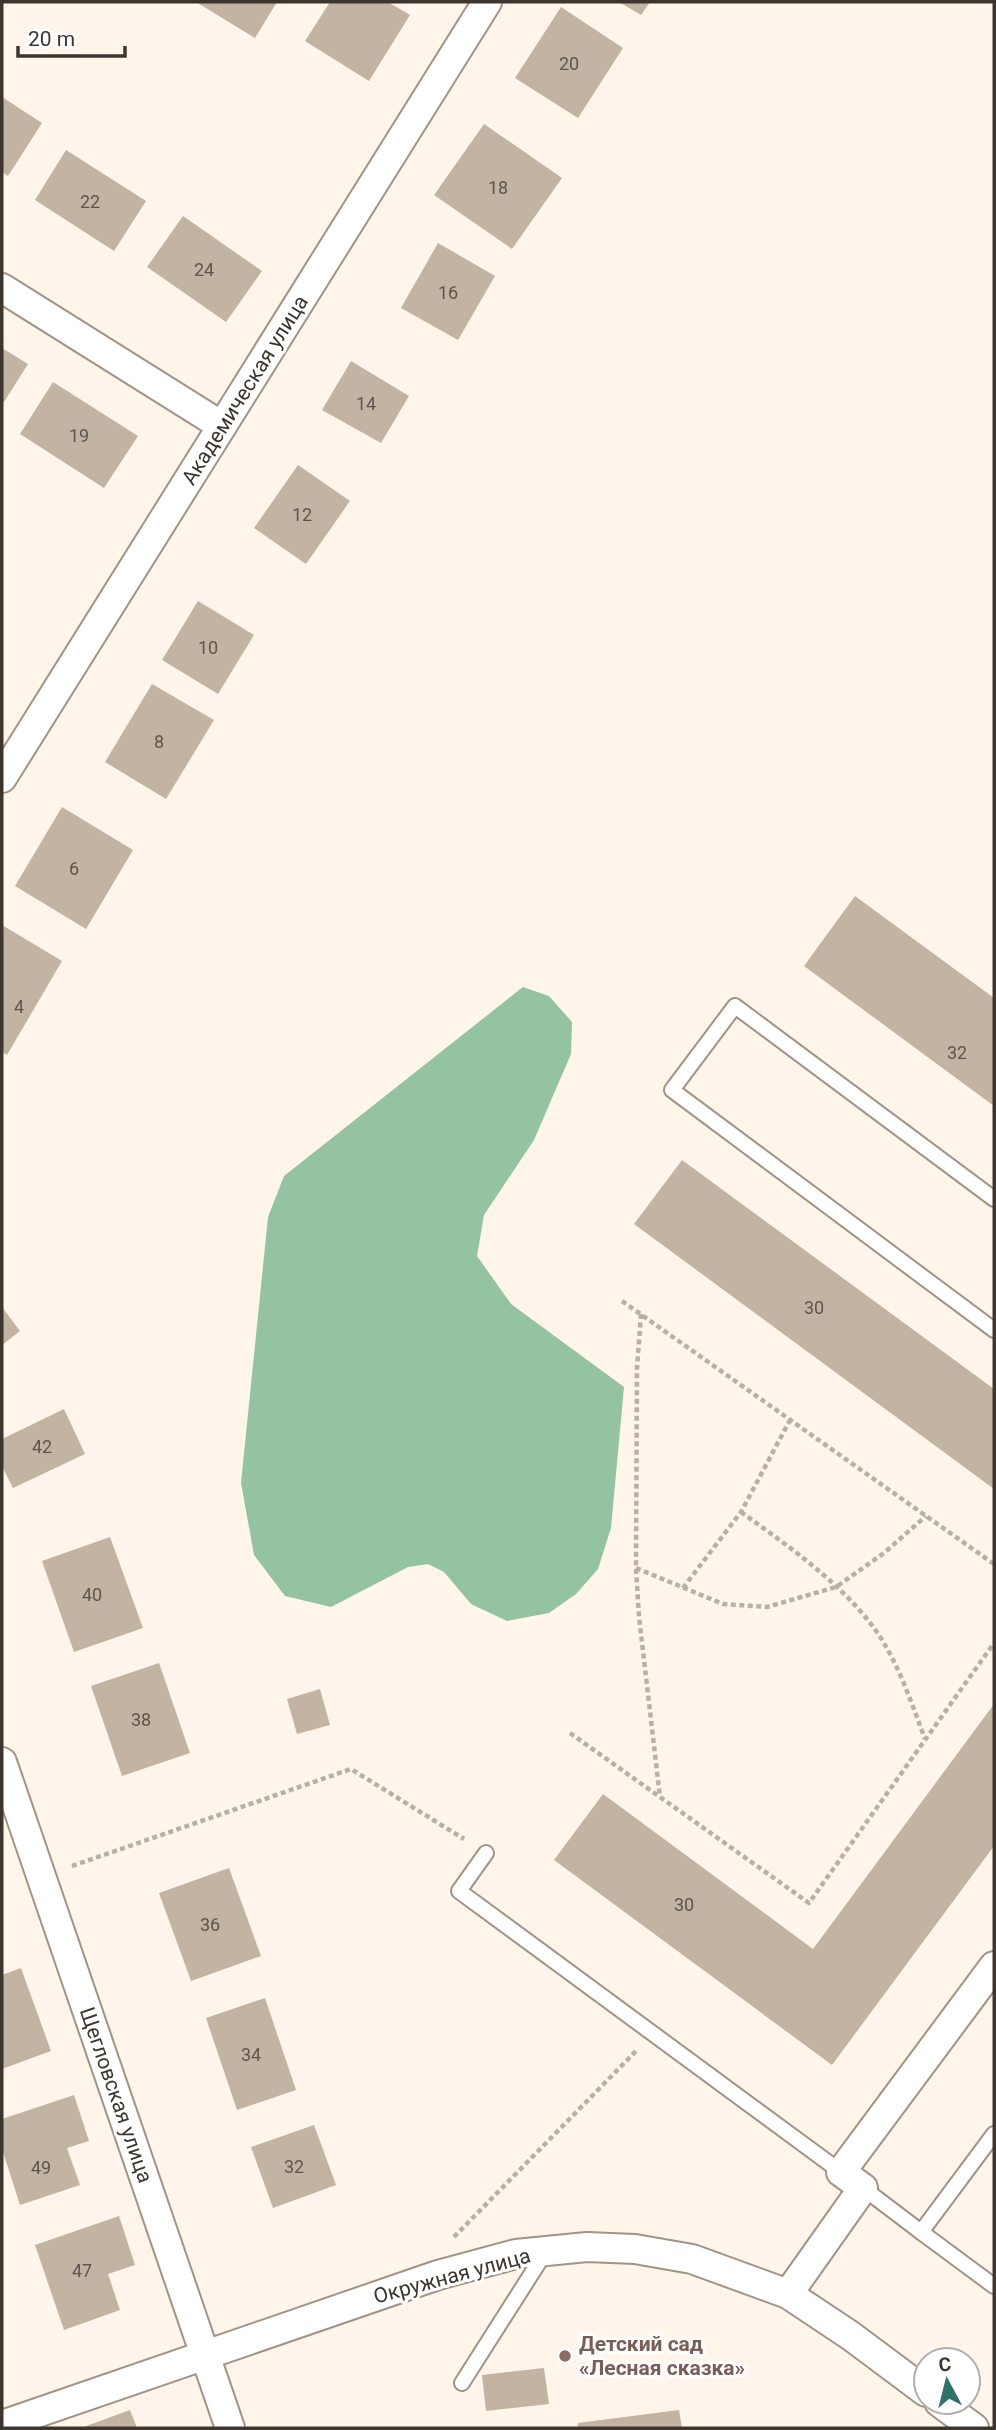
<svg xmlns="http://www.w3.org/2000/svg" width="996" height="2430" font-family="Roboto,sans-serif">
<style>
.forest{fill:#93c3a0}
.building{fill:#c3b3a2}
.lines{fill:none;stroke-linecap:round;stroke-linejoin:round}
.lane-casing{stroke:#a29382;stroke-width:18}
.street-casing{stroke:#a29382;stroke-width:32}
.path{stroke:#b8b0a6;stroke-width:4.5;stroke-dasharray:5 3.5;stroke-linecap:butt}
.lane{stroke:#fff;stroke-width:14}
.street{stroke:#fff;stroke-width:28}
.education-dot{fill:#8d6e63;stroke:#fff;stroke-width:2.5}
.labels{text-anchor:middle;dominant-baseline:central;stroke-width:6;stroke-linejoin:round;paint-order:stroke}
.number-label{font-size:18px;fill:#5e554c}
.street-label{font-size:21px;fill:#3c362f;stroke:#fff}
.education-label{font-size:21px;font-weight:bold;fill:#785e54;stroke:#fff;text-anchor:start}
</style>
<rect width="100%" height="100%" fill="#fff5ea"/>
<polygon class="forest" points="523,987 549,996 572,1022 571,1054 534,1140 484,1215 477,1256 511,1304 624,1387 611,1528 598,1569 576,1594 549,1613 507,1621 471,1604 444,1572 428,1564 408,1567 331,1607 285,1596 254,1555 241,1483 268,1217 284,1176"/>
<g class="building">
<polygon points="196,2 277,2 255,38"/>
<polygon points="330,2 388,2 410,15 369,81 305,41"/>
<polygon points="619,2 650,2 641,15"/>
<polygon points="561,7 623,48 578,118 515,78"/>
<polygon points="2,97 42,123 8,176 2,172"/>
<polygon points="484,124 562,178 512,249 434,195"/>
<polygon points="66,150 146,201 114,251 35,200"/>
<polygon points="183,216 262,271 226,322 147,267"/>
<polygon points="438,243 495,276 458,340 401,308"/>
<polygon points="2,348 28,364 2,405"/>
<polygon points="351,361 409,396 381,443 322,410"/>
<polygon points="53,382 138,436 104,488 20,434"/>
<polygon points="298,465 350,501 306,564 254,528"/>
<polygon points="198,601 254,635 218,694 162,660"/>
<polygon points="152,684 214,720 166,799 105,762"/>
<polygon points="62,807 133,850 86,929 15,886"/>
<polygon points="855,896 994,998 994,1106 804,966"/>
<polygon points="2,925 62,961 7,1055 2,1052"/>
<polygon points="682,1160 994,1389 994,1489 634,1224"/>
<polygon points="2,1307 20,1331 2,1345"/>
<polygon points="64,1409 85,1454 13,1488 2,1466 2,1439"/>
<polygon points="110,1537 143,1628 74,1652 42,1561"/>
<polygon points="159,1663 190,1753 122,1776 91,1686"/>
<polygon points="320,1689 330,1725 297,1734 287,1699"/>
<polygon points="994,1704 994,1846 832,2065 554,1860 603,1794 813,1949"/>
<polygon points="229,1868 261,1956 191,1981 159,1893"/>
<polygon points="21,1968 51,2051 2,2069 2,1975"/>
<polygon points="265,1998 296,2090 237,2110 206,2018"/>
<polygon points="74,2095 89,2141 67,2148 80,2185 20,2205 2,2149 2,2119"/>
<polygon points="314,2125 336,2185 273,2208 251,2147"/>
<polygon points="119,2216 135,2265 108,2274 120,2310 64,2330 35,2245"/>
<polygon points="544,2368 549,2404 486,2411 482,2375"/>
<polygon points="130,2410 137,2428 81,2428"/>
<polygon points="679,2410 682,2428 578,2428 578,2423"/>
</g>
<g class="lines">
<defs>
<g id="lane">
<polyline points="994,1199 735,1006 672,1090 994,1330"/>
<polyline points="486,1853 459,1891 841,2172"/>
<polyline points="994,2134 921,2232 994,2286"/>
<polyline points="863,2188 921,2232"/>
<polyline points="462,2383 546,2251"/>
</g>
<g id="street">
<polyline points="2,288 222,426"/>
<polyline points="2,778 487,2"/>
<polyline points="2,1762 230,2428"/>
<polyline points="788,2294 863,2188 841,2172 994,1966"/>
<polyline points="939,2402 974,2428"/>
<polyline points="2,2425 438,2275 516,2254 587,2247 635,2249 692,2259 788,2294 851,2336 926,2392"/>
</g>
</defs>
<use href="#lane" class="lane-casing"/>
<use href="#street" class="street-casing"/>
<g class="path">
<polyline points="622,1301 994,1564"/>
<polyline points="641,1314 637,1368 636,1568 639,1617 660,1797"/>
<path d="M741,1512C788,1546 839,1581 874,1628C898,1661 911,1702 925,1739"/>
<polyline points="636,1568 723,1604 767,1607 836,1587 884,1553 926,1516"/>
<polyline points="683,1588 741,1512 790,1420"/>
<polyline points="570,1733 809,1903 994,1643"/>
<polyline points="72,1866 351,1769 464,1839"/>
<polyline points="454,2237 637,2050"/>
</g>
<use href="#lane" class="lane"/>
<use href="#street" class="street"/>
</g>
<circle class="education-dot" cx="565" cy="2356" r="7"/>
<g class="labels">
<g class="number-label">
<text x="569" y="63">20</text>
<text x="498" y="187">18</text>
<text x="90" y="201">22</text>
<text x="204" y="269">24</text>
<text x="448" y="292">16</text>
<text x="366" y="403">14</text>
<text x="79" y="435">19</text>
<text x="302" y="514">12</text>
<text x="208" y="647">10</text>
<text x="159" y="741">8</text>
<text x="74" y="868">6</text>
<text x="19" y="1006">4</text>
<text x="957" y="1052">32</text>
<text x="814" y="1307">30</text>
<text x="42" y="1446">42</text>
<text x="92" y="1594">40</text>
<text x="141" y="1719">38</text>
<text x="684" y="1904">30</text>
<text x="210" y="1924">36</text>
<text x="251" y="2054">34</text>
<text x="294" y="2166">32</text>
<text x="41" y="2167">49</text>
<text x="82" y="2270">47</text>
</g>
<g class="street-label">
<text transform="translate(245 390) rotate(-58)">Академическая улица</text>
<text transform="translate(116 2095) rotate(71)">Щегловская улица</text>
<text transform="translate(452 2276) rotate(-15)">Окружная улица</text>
</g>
<g class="education-label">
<text x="579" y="2344">Детский сад<tspan x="579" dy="24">«Лесная сказка»</tspan></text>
</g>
</g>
<rect width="996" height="2430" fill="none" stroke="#3c362f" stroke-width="7"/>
<g transform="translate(947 2381) rotate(353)"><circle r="33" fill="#ffffff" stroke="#b1afac" stroke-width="2"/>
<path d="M0-5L12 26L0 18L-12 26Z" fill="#2d7369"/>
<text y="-10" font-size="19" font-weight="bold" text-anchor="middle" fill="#3c362f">С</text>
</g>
<path d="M18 46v10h107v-10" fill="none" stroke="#3c362f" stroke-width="3.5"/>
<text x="28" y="46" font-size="21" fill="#3c362f" stroke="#ffffff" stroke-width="5" paint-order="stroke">20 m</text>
</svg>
